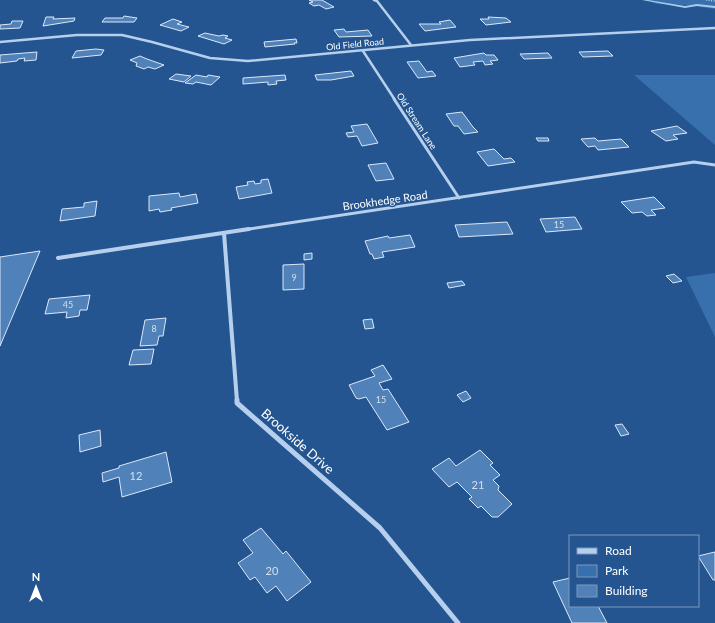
<svg xmlns="http://www.w3.org/2000/svg" width="715" height="623" font-family="Lato,sans-serif">
<style>
.green{fill:#386fad}
.lines{fill:none;stroke-linecap:round;stroke-linejoin:round}
.stream{fill:#a9caed;fill-rule:evenodd}
.building{fill:#5081b8;stroke:#dae8f9}
.path{stroke:#b5cfec;stroke-width:1.5;stroke-dasharray:1 1.5;stroke-linecap:butt}
.minor-far3{stroke:#b5cfec;stroke-width:2.5}
.minor-far2{stroke:#b5cfec;stroke-width:3}
.minor-far1{stroke:#b5cfec;stroke-width:4}
.minor{stroke:#b5cfec;stroke-width:5}
.labels{text-anchor:middle;dominant-baseline:central;stroke-width:3;stroke-linejoin:round;paint-order:stroke}
.far-street-label{font-size:9px;fill:#fff;stroke:#245590}
.number-label{font-size:9px;fill:#d3e0ed}
.street-label{font-size:11px;fill:#fff;stroke:#245590}
.near-number-label{font-size:11px;fill:#d3e0ed}
.near-street-label{font-size:13px;fill:#fff;stroke:#245590}
</style>
<rect width="100%" height="100%" fill="#245590"/>
<g class="green">
<polygon points="646,0 715,0 715,9 686,5 657,4"/>
<polygon points="634,75 715,75 715,145"/>
<polygon points="715,273 715,337 686,277"/>
</g>
<g class="lines">
<polygon class="stream" points="642,0 648,0 685,6 697,4 715,6 715,8 697,6 685,8"/>
</g>
<g class="building">
<polygon points="309,0 322,0 334,7 326,9 319,5 314,6 309,3 313,2"/>
<polygon points="124,16 137,18 134,22 102,22 105,18 123,18"/>
<polygon points="46,17 54,17 53,19 75,18 74,21 43,26"/>
<polygon points="488,17 506,18 511,22 486,25 480,19 489,19"/>
<polygon points="173,19 182,22 177,24 189,27 181,31 160,25"/>
<polygon points="450,20 456,27 425,31 419,24 441,24 439,22"/>
<polygon points="12,21 23,21 20,28 0,29 0,25 11,24"/>
<polygon points="344,29 346,32 368,30 372,36 339,37 334,30"/>
<polygon points="205,33 219,36 223,35 228,36 225,38 232,40 224,44 198,36"/>
<polygon points="296,39 297,43 294,43 295,44 265,47 264,42"/>
<polygon points="96,49 104,50 101,55 72,58 76,51"/>
<polygon points="608,51 613,56 583,57 579,52"/>
<polygon points="37,52 36,60 24,61 25,58 18,59 17,61 0,63 0,55"/>
<polygon points="484,53 486,55 494,55 498,60 490,61 493,64 485,65 483,61 473,62 475,65 460,67 454,58"/>
<polygon points="548,53 552,58 524,59 520,54"/>
<polygon points="140,56 147,59 164,65 155,69 148,67 144,69 136,66 137,63 130,60"/>
<polygon points="419,61 427,72 432,71 436,76 418,78 407,62"/>
<polygon points="351,71 354,76 331,80 317,80 315,75"/>
<polygon points="176,74 191,76 184,82 169,79"/>
<polygon points="196,75 207,77 208,75 220,77 211,85 196,82 193,84 185,83"/>
<polygon points="285,75 286,80 276,81 277,84 268,85 268,82 243,84 243,78"/>
<polygon points="462,112 473,127 478,132 464,134 458,126 454,126 446,114"/>
<polygon points="367,124 378,143 362,146 357,136 348,137 346,133 354,132 351,126"/>
<polygon points="677,126 687,133 673,135 678,139 666,141 651,131"/>
<polygon points="536,138 548,138 549,141 538,141"/>
<polygon points="595,138 598,141 621,139 629,147 598,150 595,146 588,147 581,139"/>
<polygon points="494,149 504,159 511,158 515,162 488,166 477,152"/>
<polygon points="386,163 394,179 376,181 368,165"/>
<polygon points="268,179 272,193 239,199 236,187 248,185 247,182 254,181 255,184 261,183 261,180"/>
<polygon points="179,193 180,197 196,194 198,203 171,208 172,210 160,212 159,209 149,211 149,196"/>
<polygon points="654,197 665,208 651,210 656,215 647,216 642,212 632,213 621,202"/>
<polygon points="97,201 95,216 60,221 62,209 84,207 84,203"/>
<polygon points="575,217 582,229 546,232 540,219"/>
<polygon points="507,222 513,234 459,237 455,225"/>
<polygon points="410,235 415,247 382,252 384,257 374,259 372,254 370,254 365,241 388,236 389,238"/>
<polygon points="40,251 0,346 0,257"/>
<polygon points="312,253 312,259 304,260 304,254"/>
<polygon points="304,264 304,289 283,290 283,265"/>
<polygon points="674,274 682,281 673,283 666,276"/>
<polygon points="462,281 465,285 449,288 447,283"/>
<polygon points="90,295 87,310 80,310 79,316 66,318 67,312 45,314 49,299"/>
<polygon points="166,318 163,336 159,336 157,345 140,346 145,320"/>
<polygon points="372,319 374,328 365,329 363,320"/>
<polygon points="154,349 151,364 129,365 133,350"/>
<polygon points="383,365 392,379 379,383 383,390 388,389 409,422 387,430 366,397 359,399 356,398 349,385 375,376 371,370"/>
<polygon points="466,391 471,398 463,402 457,395"/>
<polygon points="622,424 629,434 621,436 615,425"/>
<polygon points="100,430 101,446 80,452 79,435"/>
<polygon points="480,450 493,463 490,465 500,475 493,480 499,486 498,490 512,504 498,517 492,517 481,506 478,508 469,499 472,497 457,482 449,487 432,469 449,458 456,466"/>
<polygon points="166,452 172,482 122,497 119,477 103,482 102,473 119,468 119,466"/>
<polygon points="261,528 283,554 286,551 311,582 287,601 276,586 267,593 255,577 250,580 238,563 253,553 243,540"/>
<polygon points="715,552 715,580 713,580 698,556"/>
<polygon points="570,578 570,606 598,606 607,623 572,623 553,582"/>
</g>
<g class="lines">
<polyline class="path" points="706,0 715,1"/>
<g class="minor-far3">
<polyline points="374,0 377,1 411,45"/>
<polyline points="0,42 77,35 122,35 152,42 210,58 248,61 470,40 715,28"/>
<polyline points="363,51 395,100"/>
</g>
<g class="minor-far2">
<polyline points="394,99 459,198"/>
<polyline points="242,230 694,162 715,165"/>
</g>
<g class="minor-far1">
<polyline points="224,233 237,401"/>
<polyline points="58,258 249,229"/>
</g>
<polyline class="minor" points="237,400 237,403 380,528 458,623"/>
</g>
<g class="labels">
<g class="far-street-label">
<text transform="translate(355 44) rotate(-6)">Old Field Road</text>
<text transform="translate(417 121) rotate(57)">Old Stream Lane</text>
</g>
<g class="number-label">
<text x="559" y="224">15</text>
<text x="294" y="277">9</text>
<text x="68" y="304">45</text>
<text x="154" y="328">8</text>
<text x="381" y="399">15</text>
</g>
<g class="street-label">
<text transform="translate(385 200) rotate(-8)">Brookhedge Road</text>
</g>
<g class="near-number-label">
<text x="136" y="475">12</text>
<text x="478" y="484">21</text>
<text x="272" y="570">20</text>
</g>
<g class="near-street-label">
<text transform="translate(298 441) rotate(41)">Brookside Drive</text>
</g>
</g>
<rect x="569" y="535" width="130" height="72" fill="#245590" stroke="#7c99bc"/>
<rect x="577" y="548" width="20" height="6" fill="#b5cfec" stroke="#7c99bc"/>
<text x="605" y="555" font-size="12" fill="#ffffff">Road</text>
<rect x="577" y="565" width="20" height="12" fill="#386fad" stroke="#7c99bc"/>
<text x="605" y="575" font-size="12" fill="#ffffff">Park</text>
<rect x="577" y="585" width="20" height="12" fill="#5081b8" stroke="#7c99bc"/>
<text x="605" y="595" font-size="12" fill="#ffffff">Building</text>
<g transform="translate(36 587)" stroke="#245590" stroke-width="3" paint-order="stroke">
<path d="M0-3L7 15L0 10L-7 15Z" fill="#ffffff"/>
<text y="-6" font-size="11" font-weight="bold" text-anchor="middle" fill="#ffffff">N</text>
</g>
</svg>
